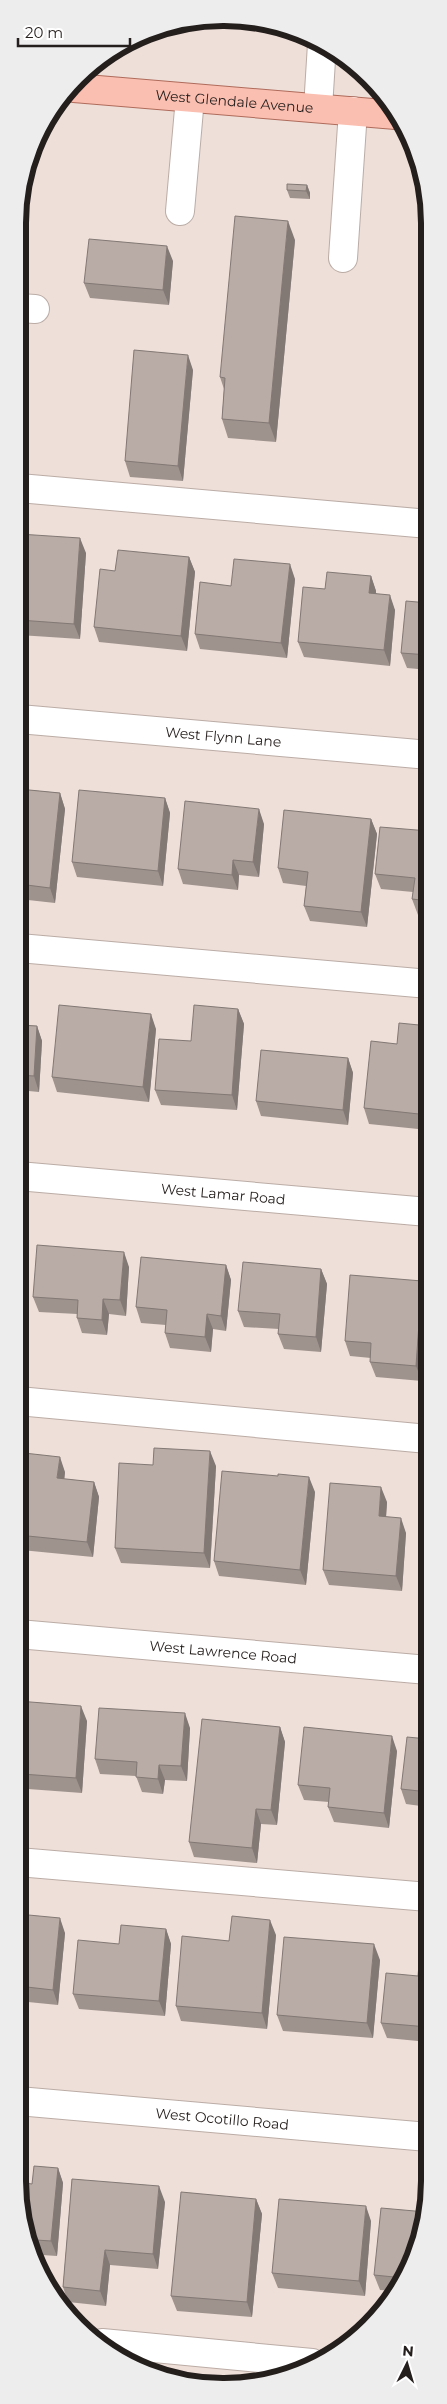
<svg xmlns="http://www.w3.org/2000/svg" width="447" height="2404" font-family="Montserrat,sans-serif">
<style>
.lines{fill:none;stroke-linecap:round;stroke-linejoin:round}
.minor-casing{stroke:#bbaca6;stroke-width:30}
.major-casing{stroke:#ae6b5b;stroke-width:30}
.minor{stroke:#fff;stroke-width:28}
.major{stroke:#fbbfb1;stroke-width:28}
.wall{fill:#9f938e}
.shaded-wall{fill:#827874}
.building{fill:#b9aba5;stroke:#827874}
.labels{text-anchor:middle;dominant-baseline:central;stroke-width:5;stroke-linejoin:round;paint-order:stroke}
.street-label{font-size:14px;fill:#241e1c;stroke:#fff}
.rim{fill:none;stroke:#241e1c;stroke-width:6}
</style>
<rect width="100%" height="100%" fill="#efdfd9"/>
<g class="lines">
<defs>
<g id="minor">
<polyline points="318,108 322,44"/>
<polyline points="180,211 190,98"/>
<polyline points="343,258 353,111"/>
<polyline points="19,308 35,309"/>
<polyline points="19,488 429,524"/>
<path id="s1" d="M19,719L429,755"/>
<polyline points="19,948 429,984"/>
<path id="s2" d="M18,1176L428,1212"/>
<polyline points="18,1401 428,1439"/>
<path id="s3" d="M18,1634L428,1670"/>
<polyline points="18,1862 428,1897"/>
<path id="s4" d="M18,2101L428,2137"/>
<polyline points="102,2343 312,2363"/>
</g>
<g id="major">
<path id="s5" d="M74,88L396,115"/>
</g>
</defs>
<use href="#minor" class="minor-casing"/>
<use href="#major" class="major-casing"/>
<use href="#minor" class="minor"/>
<use href="#major" class="major"/>
</g>
<g class="wall">
<polygon points="307,185 310,193 310,199 290,198 287,190"/>
<polygon points="295,240 276,442 228,438 222,419 224,389 220,377"/>
<polygon points="173,261 169,305 90,298 84,283"/>
<polygon points="193,370 183,481 130,477 125,461"/>
<polygon points="19,534 86,553 80,639 19,635"/>
<polygon points="189,557 195,572 187,651 99,642 94,627 115,571"/>
<polygon points="371,576 376,591 376,593 395,610 390,666 304,657 298,642 325,589"/>
<polygon points="295,579 287,658 200,649 195,634 231,586"/>
<polygon points="429,603 429,670 407,668 401,653"/>
<polygon points="19,789 60,793 65,809 55,903 19,899"/>
<polygon points="165,798 170,813 163,886 77,877 72,862"/>
<polygon points="371,819 377,834 367,927 310,921 304,906 306,886 283,883 278,868"/>
<polygon points="264,824 259,877 239,875 238,890 183,884 178,869"/>
<polygon points="429,831 429,916 418,915 412,899 413,892 381,889 375,874"/>
<polygon points="238,1009 244,1024 237,1110 161,1105 155,1090 191,1041"/>
<polygon points="19,1025 37,1026 42,1041 39,1092 18,1090"/>
<polygon points="429,1026 428,1130 369,1124 364,1108 397,1044"/>
<polygon points="156,1029 149,1102 57,1092 52,1077"/>
<polygon points="348,1058 353,1073 348,1125 261,1116 256,1101"/>
<polygon points="226,1265 231,1280 226,1331 213,1329 211,1352 170,1348 165,1333 166,1325 141,1323 136,1307"/>
<polygon points="129,1267 126,1316 109,1314 107,1335 82,1333 77,1318 77,1314 39,1312 33,1297"/>
<polygon points="321,1269 327,1284 321,1352 284,1349 278,1334 279,1329 244,1327 238,1311"/>
<polygon points="422,1281 428,1296 422,1381 376,1377 370,1362 371,1358 350,1356 345,1341"/>
<polygon points="216,1466 210,1568 121,1563 115,1548"/>
<polygon points="65,1472 64,1479 94,1482 99,1497 93,1557 21,1550 18,1541 18,1512"/>
<polygon points="315,1492 306,1585 219,1576 214,1561"/>
<polygon points="387,1502 386,1517 406,1533 402,1591 329,1585 323,1570"/>
<polygon points="428,1509 428,1582 426,1582 420,1567"/>
<polygon points="18,1701 87,1721 82,1793 28,1789 22,1774 22,1769 18,1768"/>
<polygon points="280,1727 285,1742 277,1825 261,1824 257,1863 194,1857 189,1842"/>
<polygon points="190,1728 187,1781 165,1780 163,1794 142,1792 136,1776 100,1774 95,1759"/>
<polygon points="428,1739 428,1807 406,1804 401,1789"/>
<polygon points="397,1751 389,1828 334,1822 328,1807 329,1802 304,1800 298,1785"/>
<polygon points="18,1914 65,1933 58,2005 18,2001"/>
<polygon points="166,1929 171,1944 165,2016 79,2009 73,1994"/>
<polygon points="276,1935 267,2029 181,2021 176,2006 229,1941"/>
<polygon points="428,1954 428,2042 387,2038 381,2023 418,1976"/>
<polygon points="380,1960 373,2038 283,2031 277,2015"/>
<polygon points="58,2168 63,2183 57,2256 42,2255 40,2270 33,2259 32,2184"/>
<polygon points="72,2179 165,2202 158,2269 110,2265 106,2306 68,2302 63,2287"/>
<polygon points="256,2199 262,2214 252,2317 177,2311 171,2296"/>
<polygon points="371,2221 365,2296 278,2288 272,2273"/>
<polygon points="408,2272 393,2291 380,2290 374,2275"/>
</g>
<g class="shaded-wall">
<polygon points="307,185 310,193 310,199 306,191"/>
<polygon points="288,221 295,240 276,442 269,423"/>
<polygon points="167,246 173,261 169,305 163,290"/>
<polygon points="188,355 193,370 183,481 178,466"/>
<polygon points="80,538 86,553 80,639 74,624"/>
<polygon points="189,557 195,572 187,651 181,636"/>
<polygon points="290,564 295,579 287,658 281,643"/>
<polygon points="371,576 376,591 375,608 369,593"/>
<polygon points="390,595 395,610 390,666 384,650"/>
<polygon points="60,793 65,809 55,903 50,888"/>
<polygon points="165,798 170,813 163,886 158,871"/>
<polygon points="259,809 264,824 259,877 253,862"/>
<polygon points="371,819 377,834 367,927 361,912"/>
<polygon points="233,860 239,875 238,890 232,875"/>
<polygon points="238,1009 244,1024 237,1110 232,1095"/>
<polygon points="151,1014 156,1029 149,1102 143,1087"/>
<polygon points="37,1026 42,1041 39,1092 34,1076"/>
<polygon points="348,1058 353,1073 348,1125 343,1110"/>
<polygon points="124,1252 129,1267 126,1316 120,1300"/>
<polygon points="226,1265 231,1280 226,1331 221,1316"/>
<polygon points="321,1269 327,1284 321,1352 316,1337"/>
<polygon points="422,1281 428,1296 422,1381 416,1366"/>
<polygon points="103,1299 109,1314 107,1335 102,1320"/>
<polygon points="207,1314 213,1329 211,1352 205,1337"/>
<polygon points="210,1451 216,1466 210,1568 204,1553"/>
<polygon points="60,1457 65,1472 63,1493 57,1478"/>
<polygon points="309,1477 315,1492 306,1585 300,1570"/>
<polygon points="94,1482 99,1497 93,1557 87,1542"/>
<polygon points="381,1487 387,1502 385,1532 379,1516"/>
<polygon points="401,1518 406,1533 402,1591 396,1576"/>
<polygon points="81,1706 87,1721 82,1793 76,1778"/>
<polygon points="185,1713 190,1728 187,1781 181,1766"/>
<polygon points="280,1727 285,1742 277,1825 271,1810"/>
<polygon points="392,1736 397,1751 389,1828 384,1813"/>
<polygon points="159,1765 165,1780 163,1794 158,1779"/>
<polygon points="256,1809 261,1824 257,1863 252,1848"/>
<polygon points="60,1918 65,1933 58,2005 53,1990"/>
<polygon points="270,1920 276,1935 267,2029 262,2013"/>
<polygon points="166,1929 171,1944 165,2016 159,2001"/>
<polygon points="374,1944 380,1960 373,2038 367,2023"/>
<polygon points="58,2168 63,2183 57,2256 51,2241"/>
<polygon points="159,2186 165,2202 158,2269 153,2254"/>
<polygon points="256,2199 262,2214 252,2317 247,2302"/>
<polygon points="366,2206 371,2221 365,2296 359,2281"/>
<polygon points="36,2240 42,2255 40,2270 34,2261"/>
<polygon points="105,2250 110,2265 106,2306 100,2291"/>
</g>
<g class="building">
<polygon points="287,184 307,185 306,191 287,190"/>
<polygon points="235,216 288,221 269,423 222,419 225,378 220,377"/>
<polygon points="89,239 167,246 163,290 84,283"/>
<polygon points="134,350 188,355 178,466 125,461"/>
<polygon points="19,534 80,538 74,624 19,620"/>
<polygon points="118,550 189,557 181,636 94,627 100,569 115,571"/>
<polygon points="234,559 290,564 281,643 195,634 200,582 231,586"/>
<polygon points="327,572 371,576 369,593 390,595 384,650 298,642 303,587 325,589"/>
<polygon points="406,601 429,603 429,655 401,653"/>
<polygon points="19,789 60,793 50,888 19,884"/>
<polygon points="79,790 165,798 158,871 72,862"/>
<polygon points="185,801 259,809 253,862 233,860 232,875 178,869"/>
<polygon points="284,810 371,819 361,912 304,906 308,872 278,868"/>
<polygon points="380,827 429,831 429,901 412,899 415,878 375,874"/>
<polygon points="59,1005 151,1014 143,1087 52,1077"/>
<polygon points="194,1005 238,1009 232,1095 155,1090 159,1039 191,1041"/>
<polygon points="399,1023 429,1026 428,1115 364,1108 371,1041 397,1044"/>
<polygon points="19,1025 37,1026 34,1076 18,1075"/>
<polygon points="261,1050 348,1058 343,1110 256,1101"/>
<polygon points="37,1245 124,1252 120,1300 103,1299 102,1320 77,1318 78,1300 33,1297"/>
<polygon points="141,1257 226,1265 221,1316 207,1314 205,1337 165,1333 167,1310 136,1307"/>
<polygon points="243,1262 321,1269 316,1337 278,1334 280,1314 238,1311"/>
<polygon points="350,1275 422,1281 416,1366 370,1362 371,1343 345,1341"/>
<polygon points="154,1448 210,1451 204,1553 115,1548 119,1463 153,1465"/>
<polygon points="24,1453 60,1457 57,1478 94,1482 87,1542 18,1535 18,1512"/>
<polygon points="222,1471 278,1476 278,1474 309,1477 300,1570 214,1561"/>
<polygon points="330,1483 381,1487 379,1516 401,1518 396,1576 323,1570"/>
<polygon points="426,1509 428,1509 428,1568 420,1567"/>
<polygon points="18,1701 81,1706 76,1778 22,1774 24,1754 18,1754"/>
<polygon points="99,1708 185,1713 181,1766 159,1765 158,1779 136,1777 137,1762 95,1759"/>
<polygon points="202,1719 280,1727 271,1810 256,1809 252,1848 189,1842"/>
<polygon points="304,1727 392,1736 384,1813 328,1807 330,1788 298,1785"/>
<polygon points="407,1737 428,1739 428,1792 401,1789"/>
<polygon points="18,1914 60,1918 53,1990 18,1986"/>
<polygon points="232,1916 270,1920 262,2013 176,2006 182,1936 229,1941"/>
<polygon points="121,1925 166,1929 159,2001 73,1994 78,1940 119,1944"/>
<polygon points="284,1937 374,1944 367,2023 277,2015"/>
<polygon points="420,1953 428,1954 428,2027 381,2023 386,1973 418,1976"/>
<polygon points="34,2166 58,2168 51,2241 36,2240 34,2261 33,2259 18,2182 32,2184"/>
<polygon points="72,2179 159,2186 153,2254 105,2250 100,2291 63,2287"/>
<polygon points="181,2192 256,2199 247,2302 171,2296"/>
<polygon points="279,2199 366,2206 359,2281 272,2273"/>
<polygon points="381,2208 426,2212 408,2272 404,2278 374,2275"/>
</g>
<g class="labels">
<g class="street-label">
<text stroke="none"><textPath href="#s5" startOffset="161">West Glendale Avenue</textPath></text>
<text stroke="none"><textPath href="#s1" startOffset="205">West Flynn Lane</textPath></text>
<text stroke="none"><textPath href="#s2" startOffset="206">West Lamar Road</textPath></text>
<text stroke="none"><textPath href="#s3" startOffset="206">West Lawrence Road</textPath></text>
<text stroke="none"><textPath href="#s4" startOffset="205">West Ocotillo Road</textPath></text>
</g>
</g>
<path d="M0 0H447V2404H0ZM223 26H224A197 197 0 0 1 421 223V2181A197 197 0 0 1 224 2378H223A197 197 0 0 1 26 2181V223A197 197 0 0 1 223 26Z" fill="#ededed" fill-rule="evenodd"/>
<path class="rim" d="M223 26H224A197 197 0 0 1 421 223V2181A197 197 0 0 1 224 2378H223A197 197 0 0 1 26 2181V223A197 197 0 0 1 223 26Z"/>
<g transform="translate(407 2364) rotate(5)" stroke="#ffffff" stroke-width="4" paint-order="stroke">
<path d="M0-4L9 19L0 12L-9 19Z" fill="#241e1c"/>
<text y="-8" font-size="14" font-weight="bold" text-anchor="middle" fill="#241e1c">N</text>
</g>
<path d="M18 38v8h112v-8" fill="none" stroke="#241e1c" stroke-width="2.5"/>
<text x="25" y="38" font-size="15" fill="#241e1c" stroke="#ffffff" stroke-width="4" paint-order="stroke">20 m</text>
</svg>
